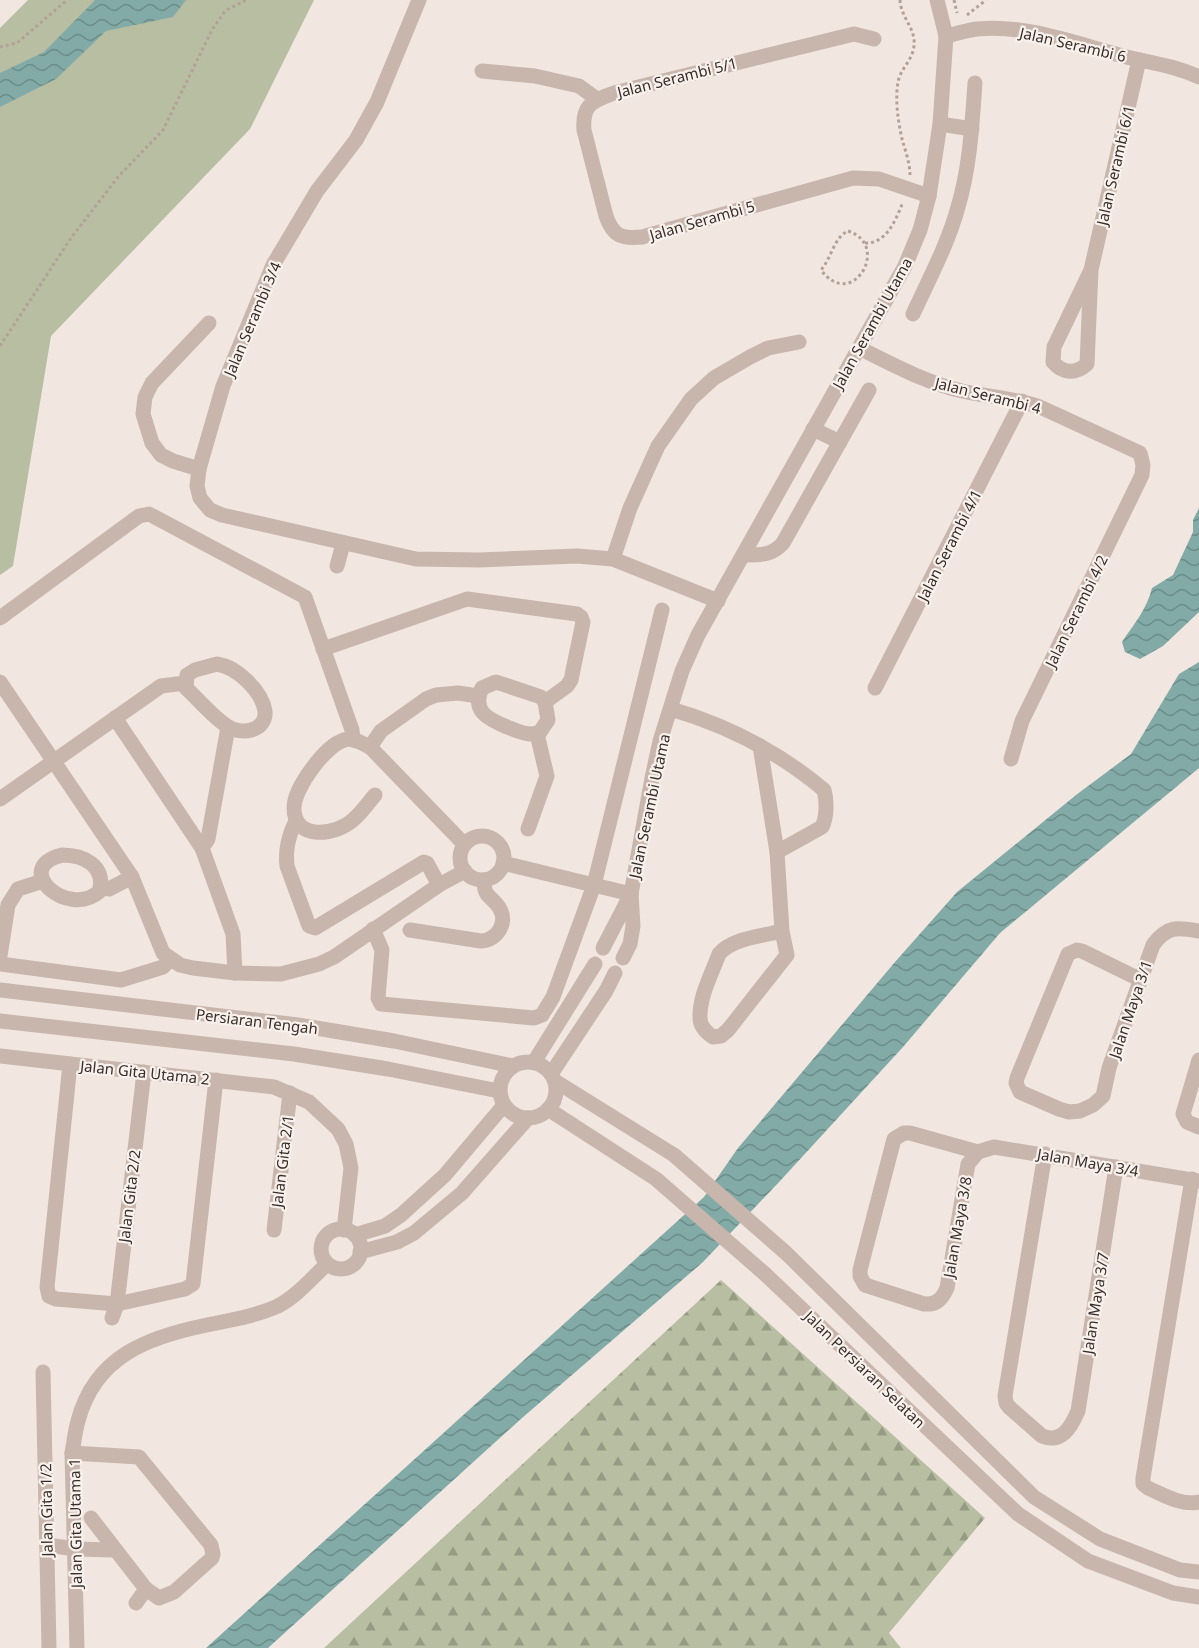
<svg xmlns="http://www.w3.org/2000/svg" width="1199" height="1648" font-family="'Noto Sans',sans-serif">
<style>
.grass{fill:#b8bea1}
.forest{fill:url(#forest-firs)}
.water{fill:url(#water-waves)}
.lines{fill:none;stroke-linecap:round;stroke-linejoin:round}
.path{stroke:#b3a097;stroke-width:3;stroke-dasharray:3 3;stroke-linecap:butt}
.minor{stroke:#c8b6ad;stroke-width:15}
.labels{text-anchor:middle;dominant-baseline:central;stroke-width:4.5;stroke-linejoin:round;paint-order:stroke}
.street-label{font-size:15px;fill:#372d2b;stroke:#f8f1ec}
</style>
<defs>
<pattern id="forest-firs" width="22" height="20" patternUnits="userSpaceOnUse" patternTransform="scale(1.5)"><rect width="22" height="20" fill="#b8bea1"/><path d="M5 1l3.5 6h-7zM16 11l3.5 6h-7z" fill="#969b83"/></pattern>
<pattern id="water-waves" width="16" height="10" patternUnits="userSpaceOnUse" patternTransform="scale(1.5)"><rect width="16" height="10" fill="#82aba7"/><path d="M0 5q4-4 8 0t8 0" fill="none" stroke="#6b8c88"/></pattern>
</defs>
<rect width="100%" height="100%" fill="#f1e7e0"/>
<polygon class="grass" points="28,0 314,0 250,129 51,336 13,566 0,575 0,28"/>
<polygon class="forest" points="721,1280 985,1518 889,1633 901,1648 324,1648"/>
<g class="water">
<polygon points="95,0 186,0 173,17 106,31 56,79 0,107 0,73 44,52"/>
<path d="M1199,508V612L1163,646L1140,659L1125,652L1122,642C1134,624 1147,609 1152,588L1173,575L1193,532V520Z"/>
<polygon points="1199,662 1199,768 1000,933 903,1047 780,1181 703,1262 522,1418 268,1648 206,1648 704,1197 738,1148 895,962 957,892 1076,795 1131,754 1179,674"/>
</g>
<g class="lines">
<g class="path">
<path d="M900,0C901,16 912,25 914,39C916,59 901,66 898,82C895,100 898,121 902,139C905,150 910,163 910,175"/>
<polyline points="954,0 957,13"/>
<polyline points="967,15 986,0"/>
<polyline points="0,47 17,43 67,0"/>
<path d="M848,231C892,245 852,312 821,270C831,259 834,237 848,231Z"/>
<path d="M865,243C887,244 896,219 903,202"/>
<polyline points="0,346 71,238 118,177 163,130 212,30 225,11 246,0"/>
</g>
<g class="minor">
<polyline points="419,0 377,102 356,140 317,191 273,265 223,386 199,469 197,486 200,498 210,510 222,515 416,559 479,560 577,556 613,559 718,601"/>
<path d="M946,36C956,34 967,30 977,29C1026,24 1077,44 1123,56C1150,63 1173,65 1199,77"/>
<path d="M874,39L854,34L614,93C592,101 582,105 584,130L606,216C613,236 621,239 642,237L853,178L879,179L929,196"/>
<polyline points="482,71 535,76 579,86 597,99"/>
<polyline points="940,124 972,129"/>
<path d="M1091,270L1054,347L1053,362C1063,374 1076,374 1087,364L1091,270L1139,60"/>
<path d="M913,314C929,279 948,244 958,207C970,167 972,124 975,83"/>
<path d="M859,348C892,364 926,383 962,391C988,397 1014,398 1040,407L1140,453L1143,465L1142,475L1022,721L1011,759"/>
<polyline points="813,429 840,442"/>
<polyline points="199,469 173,461 161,455 152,443 143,414 145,397 152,383 209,323"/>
<path d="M743,555C759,555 772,556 783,543L869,390"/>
<polyline points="613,559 630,508 658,446 691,399 714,378 750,357 768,348 799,342"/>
<polyline points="337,566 343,544"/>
<polyline points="0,618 139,516 149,514 305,597 352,730 353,740"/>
<polyline points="323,649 467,599 577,614 581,617 583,622 571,680 567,686 545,702"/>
<path d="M217,664C237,667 262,691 265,711C267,731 241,736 227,726C212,716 199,700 186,688L187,675L195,670Z"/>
<polyline points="0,682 132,877 163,953 180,965 193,968 235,973 281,974 319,964 334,957 439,885 465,871"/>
<path d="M496,682L541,697L545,702L548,720L540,732C528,737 518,731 507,727C488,719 471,711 482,688Z"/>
<polyline points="875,688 1022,401"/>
<path d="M671,709C726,725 780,753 824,790C827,801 827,817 822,827L777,852"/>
<polyline points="115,718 202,848 233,934 235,973"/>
<path d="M760,746L777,852L782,931L787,955L728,1030L721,1036L713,1037C707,1033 700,1026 700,1018C699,997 712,973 719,954C732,938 763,936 782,931"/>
<polyline points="370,747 381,731 426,699 436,695 458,693 478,696"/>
<path d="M375,795C368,803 362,812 354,819C336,836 294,841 294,808C294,788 325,746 344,740C353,737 363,744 370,747L464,844"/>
<polyline points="0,799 161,686 185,683"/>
<path d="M296,821C289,834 285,851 287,866L309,926L315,928L424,862L427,863L439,885"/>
<polyline points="528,829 547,776 537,734"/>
<circle cx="482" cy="858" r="22"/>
<polyline points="202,848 208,839 228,727"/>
<path d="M62,855C85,855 105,866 100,891C68,920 10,868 62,855Z"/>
<polyline points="503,863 631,894"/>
<polyline points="100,887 109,889 132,877"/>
<polyline points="373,929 382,950 378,998 381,1004 534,1018 542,1015 553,997 594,885 662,610"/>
<path d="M410,930L481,941C497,940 508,923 500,909C497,903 491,899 487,894C484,890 484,884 484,880"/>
<polyline points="603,948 631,894"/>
<polyline points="0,956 8,905 18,889 43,881"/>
<polyline points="623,958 630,944 633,926 631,894 652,778 660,741 682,671 698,635 905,266 920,230 929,196 940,124 946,36 937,0"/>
<polyline points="0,964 121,980 163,967 171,959"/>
<path d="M1139,979L1082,951L1077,950L1068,954L1017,1078L1016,1083L1020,1092L1059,1109L1069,1112L1080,1111L1093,1105L1103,1096L1109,1068L1153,945C1167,926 1176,927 1199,931"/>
<polyline points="0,990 298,1025 394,1041 513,1066"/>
<polyline points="0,1021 294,1054 388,1069 499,1091"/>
<polyline points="0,1056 274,1087 309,1102 338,1129 346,1144 351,1168 344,1230"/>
<polyline points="1199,1060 1183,1114 1187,1122 1199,1127"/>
<circle cx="528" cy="1090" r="28"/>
<polyline points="534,1062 595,964"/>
<polyline points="70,1064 47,1287 49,1296 56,1299 117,1304 185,1289 193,1284 216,1080"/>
<polyline points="551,1074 606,991 615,973"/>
<polyline points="555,1081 674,1155 786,1253 1034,1497 1100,1539 1180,1570 1199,1572"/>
<polyline points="548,1109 656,1179 765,1274 1018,1514 1088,1561 1173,1593 1199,1597"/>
<path d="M978,1152L910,1133H904L894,1139L860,1270V1276L865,1285L924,1304C937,1305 942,1299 947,1288L968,1164L978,1152L994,1147L1199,1181"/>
<path d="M1045,1154L1005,1396L1006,1403L1009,1407L1042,1436C1062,1444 1071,1427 1078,1411L1116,1167"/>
<path d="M1192,1179L1143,1478V1484L1148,1488C1164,1495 1182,1506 1199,1502"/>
<circle cx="341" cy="1249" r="20"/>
<polyline points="274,1230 290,1093"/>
<polyline points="355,1235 385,1226 401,1215 445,1175 504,1105"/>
<polyline points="360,1252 397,1242 414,1233 462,1193 528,1118"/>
<polyline points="112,1318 117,1304 144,1072"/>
<polyline points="43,1372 49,1648"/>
<polyline points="72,1453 139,1457 211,1545 213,1554 212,1558 174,1592 159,1598 146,1589"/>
<polyline points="91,1518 146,1589 136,1603"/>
<polyline points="47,1545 76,1549 114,1550"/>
<path d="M77,1648L72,1453C74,1442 75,1431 78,1421C95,1356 148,1337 207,1325C231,1320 256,1316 278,1306C297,1296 312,1278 327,1264"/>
</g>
</g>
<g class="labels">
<g class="street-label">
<text transform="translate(1073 44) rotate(13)">Jalan Serambi 6</text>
<text transform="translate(677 77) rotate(-14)">Jalan Serambi 5/1</text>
<text transform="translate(1115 165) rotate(-77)">Jalan Serambi 6/1</text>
<text transform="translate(702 220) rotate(-16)">Jalan Serambi 5</text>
<text transform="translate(252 319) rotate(-67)">Jalan Serambi 3/4</text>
<text transform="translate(872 323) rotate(-61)">Jalan Serambi Utama</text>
<text transform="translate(988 395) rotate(14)">Jalan Serambi 4</text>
<text transform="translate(949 545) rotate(-63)">Jalan Serambi 4/1</text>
<text transform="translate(1076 611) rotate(-64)">Jalan Serambi 4/2</text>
<text transform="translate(649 806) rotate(-78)">Jalan Serambi Utama</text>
<text transform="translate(1130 1009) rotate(-71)">Jalan Maya 3/1</text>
<text transform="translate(257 1021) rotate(7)">Persiaran Tengah</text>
<text transform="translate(145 1072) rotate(6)">Jalan Gita Utama 2</text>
<text transform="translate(282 1161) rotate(-83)">Jalan Gita 2/1</text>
<text transform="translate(1088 1162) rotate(10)">Jalan Maya 3/4</text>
<text transform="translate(129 1196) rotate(-83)">Jalan Gita 2/2</text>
<text transform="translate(957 1227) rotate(-80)">Jalan Maya 3/8</text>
<text transform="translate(1095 1303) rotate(-81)">Jalan Maya 3/7</text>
<text transform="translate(865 1369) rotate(44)">Jalan Persiaran Selatan</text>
<text transform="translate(46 1510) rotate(-91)">Jalan Gita 1/2</text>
<text transform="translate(75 1523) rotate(-91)">Jalan Gita Utama 1</text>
</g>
</g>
</svg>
